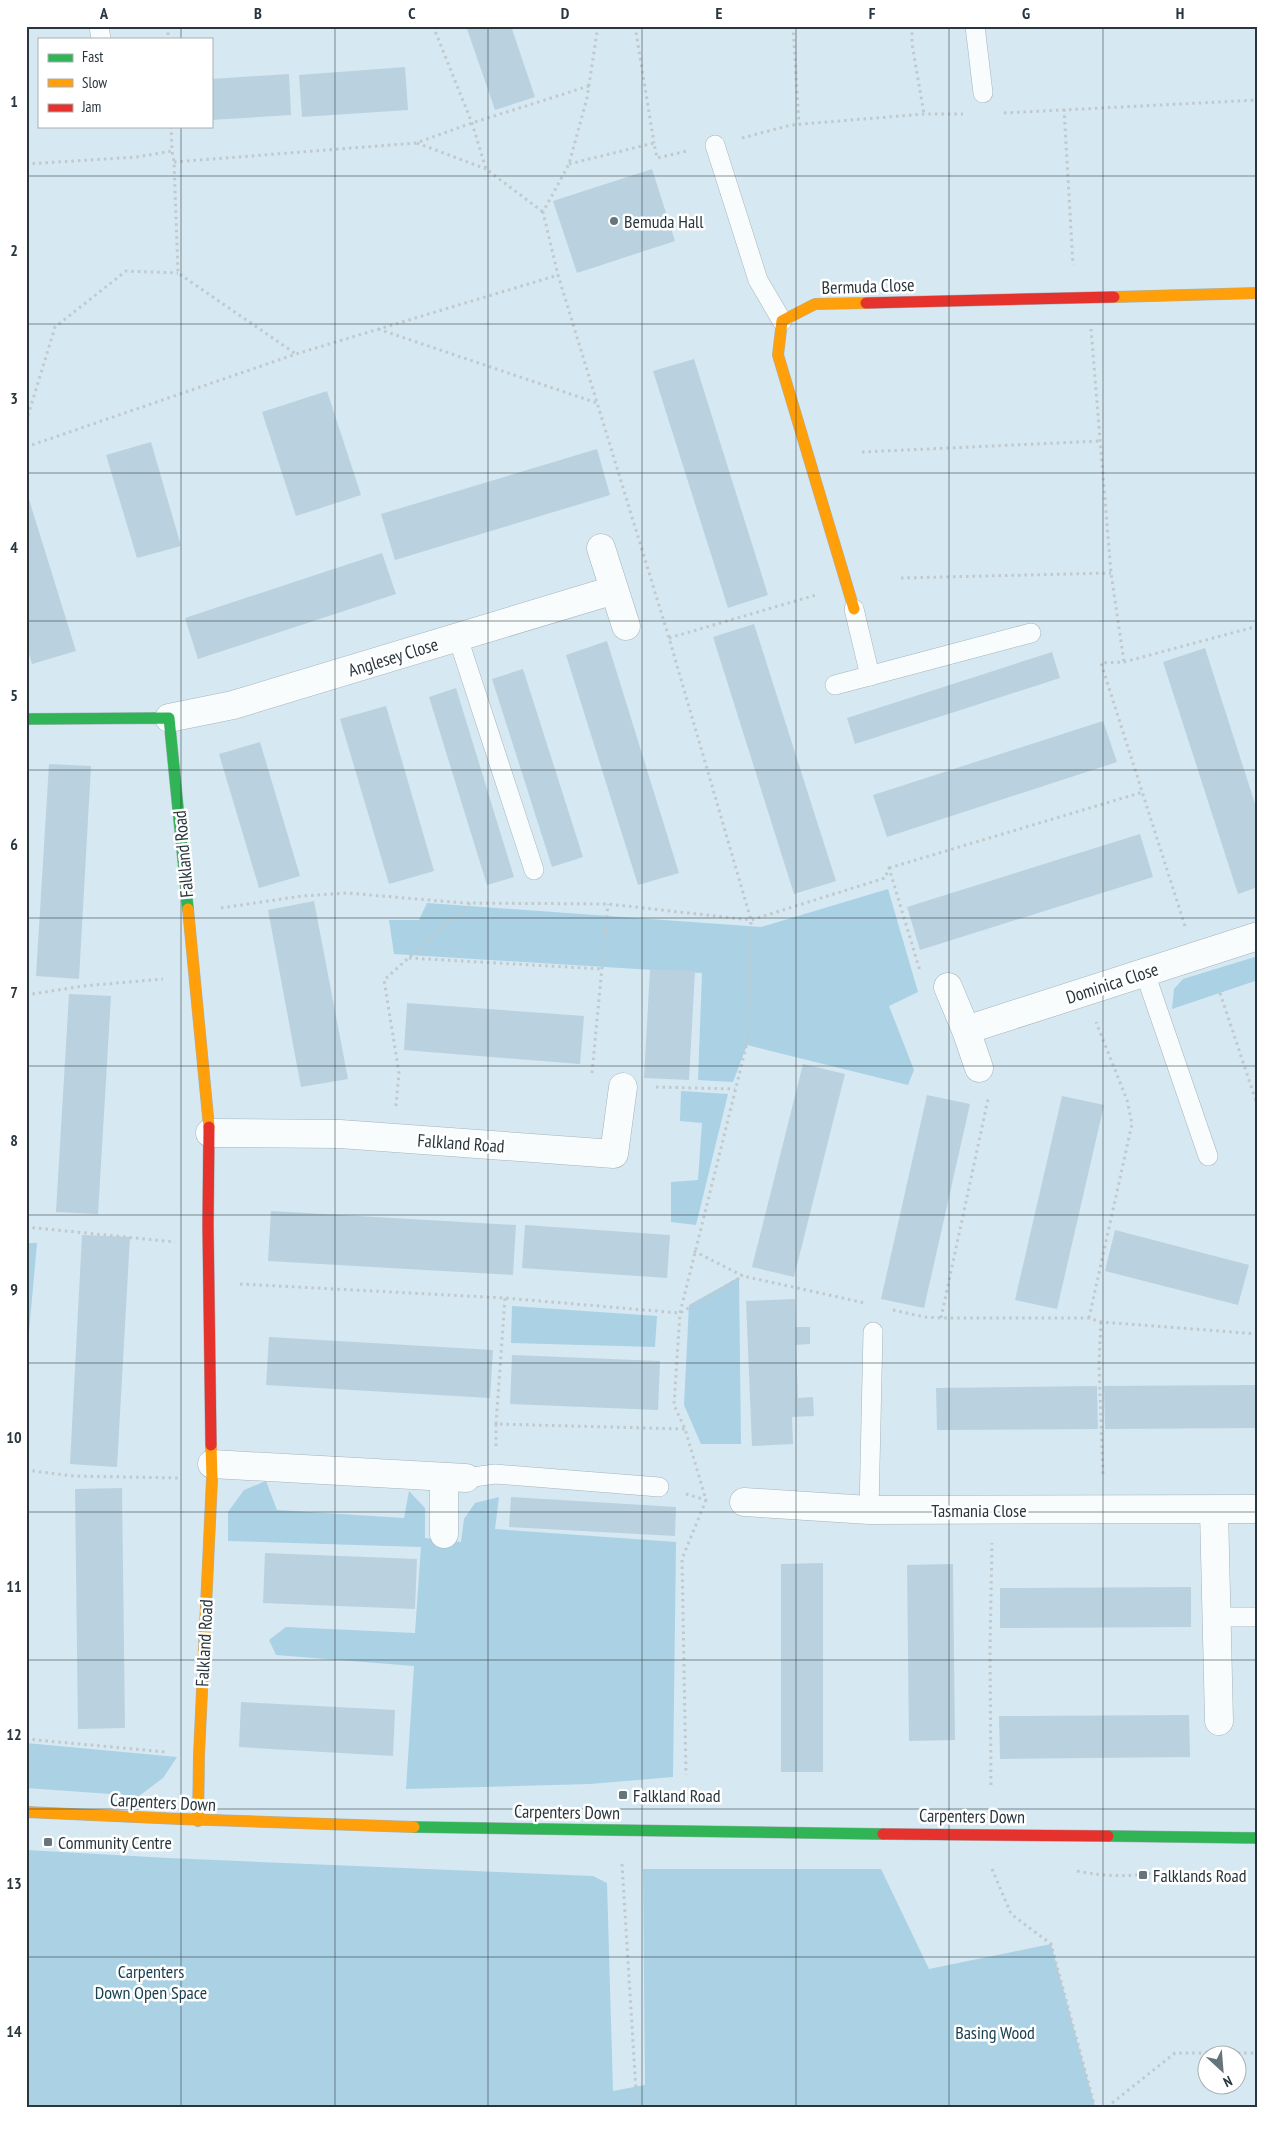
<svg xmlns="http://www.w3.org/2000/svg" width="1284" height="2133" font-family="'PT Sans Narrow',sans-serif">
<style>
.green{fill:#abd1e4}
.building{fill:#bad2df}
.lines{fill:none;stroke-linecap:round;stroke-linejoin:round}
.lane-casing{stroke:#a5b3ba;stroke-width:20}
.street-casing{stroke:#a5b3ba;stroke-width:29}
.fast-casing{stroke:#a5b3ba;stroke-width:12}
.slow-casing{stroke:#a5b3ba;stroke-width:12}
.jam-casing{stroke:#a5b3ba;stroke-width:12}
.path{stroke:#c2c9cc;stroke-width:3;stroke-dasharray:2.5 4;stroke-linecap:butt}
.lane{stroke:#f9fcfd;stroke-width:19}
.street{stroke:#f9fcfd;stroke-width:28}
.fast{stroke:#30b455;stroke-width:11}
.slow{stroke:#ff9f0a;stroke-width:11}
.jam{stroke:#e5322d;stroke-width:11}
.grid{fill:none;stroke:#29363d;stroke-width:1;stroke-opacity:0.55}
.poi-dot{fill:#66747c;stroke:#fff;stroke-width:2}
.labels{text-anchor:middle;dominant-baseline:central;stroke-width:5;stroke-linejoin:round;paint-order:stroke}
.poi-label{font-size:18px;fill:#29363d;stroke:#fff;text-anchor:start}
.street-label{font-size:18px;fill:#29363d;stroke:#fff}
.park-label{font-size:18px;fill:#194051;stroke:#fff}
.neatline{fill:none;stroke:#29363d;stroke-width:2}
.grid-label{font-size:16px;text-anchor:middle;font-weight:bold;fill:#29363d}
</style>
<rect width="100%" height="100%" fill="#d6e8f2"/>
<g class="green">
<polygon points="888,889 918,992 889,1006 914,1070 908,1085 747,1045 733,1082 698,1080 702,973 394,954 389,920 419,920 427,903 761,927"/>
<polygon points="1258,956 1258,980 1172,1009 1174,989 1183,979"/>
<polygon points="681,1091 728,1094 696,1225 671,1222 671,1182 698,1180 702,1123 680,1121"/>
<polygon points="26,1243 37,1243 29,1332 26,1332"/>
<polygon points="739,1277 741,1444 701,1444 684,1405 689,1305"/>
<polygon points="512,1306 657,1316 655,1347 511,1343"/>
<polygon points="266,1481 277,1510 404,1518 409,1491 425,1508 425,1538 461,1542 464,1519 475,1503 499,1497 495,1529 676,1542 673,1777 590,1784 406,1789 414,1666 276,1655 269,1640 286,1627 415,1633 421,1547 228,1541 228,1512 244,1490"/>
<polygon points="26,1743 177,1757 163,1778 139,1796 26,1788"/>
<polygon points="26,1850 168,1858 593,1876 607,1883 613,2091 645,2085 643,1869 881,1869 929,1969 1051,1944 1095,2107 26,2107"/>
</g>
<g class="building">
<polygon points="466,26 511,26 535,97 495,110"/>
<polygon points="405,67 408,110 302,117 299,75"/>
<polygon points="289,74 291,115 211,120 211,79"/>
<polygon points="652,169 675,241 577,273 553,201"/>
<polygon points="694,359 768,595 728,608 653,371"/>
<polygon points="327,391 361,495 296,516 262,412"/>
<polygon points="151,442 181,546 137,558 106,455"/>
<polygon points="597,449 610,495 395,560 381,514"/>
<polygon points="27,493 76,651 32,664 26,644"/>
<polygon points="382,553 396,594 198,659 185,618"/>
<polygon points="754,624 836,881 794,894 713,637"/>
<polygon points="607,641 679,873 638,885 566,655"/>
<polygon points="1205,648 1258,813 1258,887 1238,894 1163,662"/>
<polygon points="1052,652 1060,678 855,744 847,718"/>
<polygon points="523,669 583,857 552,867 492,679"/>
<polygon points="456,688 514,877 487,885 429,697"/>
<polygon points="386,706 434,871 389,884 340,719"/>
<polygon points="1103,721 1117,762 887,837 873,795"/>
<polygon points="260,742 300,876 259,888 219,754"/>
<polygon points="49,764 91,766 79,979 36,976"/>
<polygon points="1140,834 1153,877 920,950 907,907"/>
<polygon points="314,901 348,1079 301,1087 268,910"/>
<polygon points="650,969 695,971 689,1080 644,1078"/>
<polygon points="69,994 111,996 98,1214 56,1212"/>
<polygon points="407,1003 584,1016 580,1064 404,1050"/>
<polygon points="803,1064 845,1074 794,1277 752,1267"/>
<polygon points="927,1095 970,1104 924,1308 881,1299"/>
<polygon points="1062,1096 1104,1105 1057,1309 1015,1300"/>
<polygon points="271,1211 516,1225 513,1275 268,1261"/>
<polygon points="525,1225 670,1235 667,1278 522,1268"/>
<polygon points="1115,1230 1249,1265 1238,1305 1105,1271"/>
<polygon points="82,1235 130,1237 117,1467 70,1464"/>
<polygon points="795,1299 796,1327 810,1327 810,1344 796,1345 798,1398 813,1397 814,1416 792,1417 793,1444 752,1446 746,1301"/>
<polygon points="269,1337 493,1350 490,1398 266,1385"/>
<polygon points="512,1355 660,1361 658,1410 510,1404"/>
<polygon points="1258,1385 1258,1428 1105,1429 1104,1386"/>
<polygon points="1097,1386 1098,1429 937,1430 936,1388"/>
<polygon points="122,1488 125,1728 78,1729 75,1489"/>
<polygon points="511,1497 676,1507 675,1536 509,1527"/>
<polygon points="265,1553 417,1559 415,1609 263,1603"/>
<polygon points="823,1563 823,1772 781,1772 781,1564"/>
<polygon points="953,1564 955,1740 909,1741 907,1565"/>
<polygon points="1191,1587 1191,1627 1000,1628 1000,1588"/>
<polygon points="241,1702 395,1710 393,1756 239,1747"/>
<polygon points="1189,1715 1190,1757 1000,1759 999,1716"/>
</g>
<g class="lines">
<defs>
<g id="lane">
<polyline points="99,26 101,39"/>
<polyline points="975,26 983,93"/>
<polyline points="715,145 758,280 782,321"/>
<polyline points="854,609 870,676"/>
<polyline points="458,638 534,870"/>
<polyline points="835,685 1031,633"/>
<polyline points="1145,973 1208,1156"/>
<polyline points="466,1478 495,1474 659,1487"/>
<polyline points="869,1510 873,1332"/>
<polyline points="1215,1617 1258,1617"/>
</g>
<g id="street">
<polyline points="601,548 626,626"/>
<polyline points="169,718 233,705 614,590"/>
<polyline points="948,987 966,1030 979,1068"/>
<polyline points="966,1030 1258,936"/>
<polyline points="210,1133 340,1134 614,1154 623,1087"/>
<polyline points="212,1464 466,1478"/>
<polyline points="444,1477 444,1534"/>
<polyline points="744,1502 869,1510 1258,1509"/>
<polyline points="1214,1510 1219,1721"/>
</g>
<g id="fast">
<polyline points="26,719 169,718 188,909"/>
<polyline points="414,1827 883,1834"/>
<polyline points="1108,1836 1258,1838"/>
</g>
<g id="slow">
<polyline points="1114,297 1258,293"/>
<polyline points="854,609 778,355 782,321 815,304 866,303"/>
<polyline points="188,909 209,1127"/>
<polyline points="26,1812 180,1819 414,1827"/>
<polyline points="198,1821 199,1755 212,1479 211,1445"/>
</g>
<g id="jam">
<polyline points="866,303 1114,297"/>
<polyline points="209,1127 208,1225 211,1445"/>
<polyline points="883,1834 1108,1836"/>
</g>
</defs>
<use href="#lane" class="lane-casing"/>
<use href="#street" class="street-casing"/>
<use href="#fast" class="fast-casing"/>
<use href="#slow" class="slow-casing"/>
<use href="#jam" class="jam-casing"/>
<g class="path">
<polyline points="168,26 168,39"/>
<polyline points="433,26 472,123 486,169 543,212"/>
<polyline points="598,26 587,98 569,164 543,212 558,275 669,638 751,920 748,1039 680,1313 674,1405 685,1429 706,1500 682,1559 686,1775"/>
<polyline points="635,26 654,143"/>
<polyline points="793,26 799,124"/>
<polyline points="912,26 912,44 924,114"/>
<polyline points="1064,109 1073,265"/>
<polyline points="1004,113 1258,100"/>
<polyline points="171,126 172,151 174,162 178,273 296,354"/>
<polyline points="742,138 791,125 924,114 963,114"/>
<polyline points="417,143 486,169"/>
<polyline points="174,162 416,143 472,123 589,86"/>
<polyline points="26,164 137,157 172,151"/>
<polyline points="569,164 654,143 657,158 687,151"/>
<polyline points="378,329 597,403"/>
<polyline points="1091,329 1111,573 1124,662"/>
<polyline points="26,422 55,327 126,271 178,273"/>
<polyline points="26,447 296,354 558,275"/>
<polyline points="862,452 1100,441"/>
<polyline points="901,578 1111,573"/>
<polyline points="669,638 816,595"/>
<polyline points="889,868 1143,792"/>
<polyline points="221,908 302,896 347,893 464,903 608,904 751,920 885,878 889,868 920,971"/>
<polyline points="1185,926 1101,663 1124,662 1258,626"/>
<polyline points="409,958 602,969"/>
<polyline points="1220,993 1258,1107"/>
<polyline points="26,995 83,986 163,979"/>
<polyline points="592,1073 608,904"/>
<polyline points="656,1087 735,1089"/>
<polyline points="396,1106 399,1073 384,980 470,903"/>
<polyline points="26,1227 175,1242"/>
<polyline points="694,1251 743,1276 865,1303"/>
<polyline points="240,1284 505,1298 680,1313 743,1276"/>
<polyline points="893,1310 925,1317 941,1318 1089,1318 1101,1322 1258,1334"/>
<polyline points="941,1318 988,1099"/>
<polyline points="1089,1318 1132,1124 1127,1100 1096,1022"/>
<polyline points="1101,1322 1099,1365 1103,1476"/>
<polyline points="496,1424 505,1298"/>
<polyline points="496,1446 496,1424 685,1429"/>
<polyline points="26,1470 73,1476 179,1478"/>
<polyline points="686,1494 706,1500"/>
<polyline points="26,1739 166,1752"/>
<polyline points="991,1785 990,1649 992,1543"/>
<polyline points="622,1864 637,2107"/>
<polyline points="992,1869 1011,1914 1051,1944 1095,2107"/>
<path d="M1077,1871C1107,1877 1130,1877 1160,1872"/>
<polyline points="1107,2107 1175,2053 1258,2053"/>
</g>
<use href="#lane" class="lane"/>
<use href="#street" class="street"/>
<use href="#fast" class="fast"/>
<use href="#slow" class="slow"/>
<use href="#jam" class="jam"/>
</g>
<path class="grid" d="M181,26V39M335,26V2107M488,26V2107M642,26V2107M796,26V2107M949,26V2107M1103,26V2107M181,126V2107M26,176H1258M26,324H1258M26,473H1258M26,621H1258M26,770H1258M26,918H1258M26,1066H1258M26,1215H1258M26,1363H1258M26,1512H1258M26,1660H1258M26,1809H1258M26,1957H1258"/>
<g class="poi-dot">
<circle cx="614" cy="221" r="5"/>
<rect x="618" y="1790" width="10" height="10" rx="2.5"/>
<rect x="43" y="1837" width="10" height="10" rx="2.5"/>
<rect x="1138" y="1870" width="10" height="10" rx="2.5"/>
</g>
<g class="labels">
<g class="poi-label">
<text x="624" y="221">Bemuda Hall</text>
<text x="633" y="1795">Falkland Road</text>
<text x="58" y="1842">Community Centre</text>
<text x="1153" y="1875">Falklands Road</text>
</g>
<g class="street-label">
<text transform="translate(868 286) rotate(-2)">Bermuda Close</text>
<text transform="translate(393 657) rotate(-17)">Anglesey Close</text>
<text transform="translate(183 854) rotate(-95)">Falkland Road</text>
<text transform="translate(1112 983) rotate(-18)">Dominica Close</text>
<text transform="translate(461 1143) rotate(4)">Falkland Road</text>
<text x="979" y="1510">Tasmania Close</text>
<text transform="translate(204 1643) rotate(-87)">Falkland Road</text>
<text transform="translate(163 1802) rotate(3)">Carpenters Down</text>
<text transform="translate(567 1812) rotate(1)">Carpenters Down</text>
<text transform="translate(972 1816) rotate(1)">Carpenters Down</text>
</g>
<g class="park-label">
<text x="151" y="1971">Carpenters<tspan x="151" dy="21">Down Open Space</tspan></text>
<text x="995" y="2032">Basing Wood</text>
</g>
</g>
<rect width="1284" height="2133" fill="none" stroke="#ffffff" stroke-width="55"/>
<rect x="38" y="38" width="175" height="90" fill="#ffffff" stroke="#a9afb1"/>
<rect x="48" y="54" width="25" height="8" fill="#30b455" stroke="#a9afb1"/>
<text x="82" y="62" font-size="15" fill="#29363d">Fast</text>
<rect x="48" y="79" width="25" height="8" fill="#ff9f0a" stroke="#a9afb1"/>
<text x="82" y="88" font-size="15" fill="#29363d">Slow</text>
<rect x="48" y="104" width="25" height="8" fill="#e5322d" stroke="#a9afb1"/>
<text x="82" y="112" font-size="15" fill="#29363d">Jam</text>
<g transform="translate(1222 2070) rotate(154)"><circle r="24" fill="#ffffff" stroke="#a9afb1"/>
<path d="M0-4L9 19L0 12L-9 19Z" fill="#66747c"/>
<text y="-8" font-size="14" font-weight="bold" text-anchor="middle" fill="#29363d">N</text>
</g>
<rect x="28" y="28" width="1228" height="2078" class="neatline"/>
<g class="grid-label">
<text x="104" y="19">A</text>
<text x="258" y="19">B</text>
<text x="412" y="19">C</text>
<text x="565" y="19">D</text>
<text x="719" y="19">E</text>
<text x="872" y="19">F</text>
<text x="1026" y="19">G</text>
<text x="1180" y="19">H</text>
<text x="14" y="107">1</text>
<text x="14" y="256">2</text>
<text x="14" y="404">3</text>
<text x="14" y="553">4</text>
<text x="14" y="701">5</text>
<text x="14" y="850">6</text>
<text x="14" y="998">7</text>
<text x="14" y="1146">8</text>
<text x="14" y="1295">9</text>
<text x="14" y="1443">10</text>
<text x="14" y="1592">11</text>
<text x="14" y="1740">12</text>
<text x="14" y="1889">13</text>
<text x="14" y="2037">14</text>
</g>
</svg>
